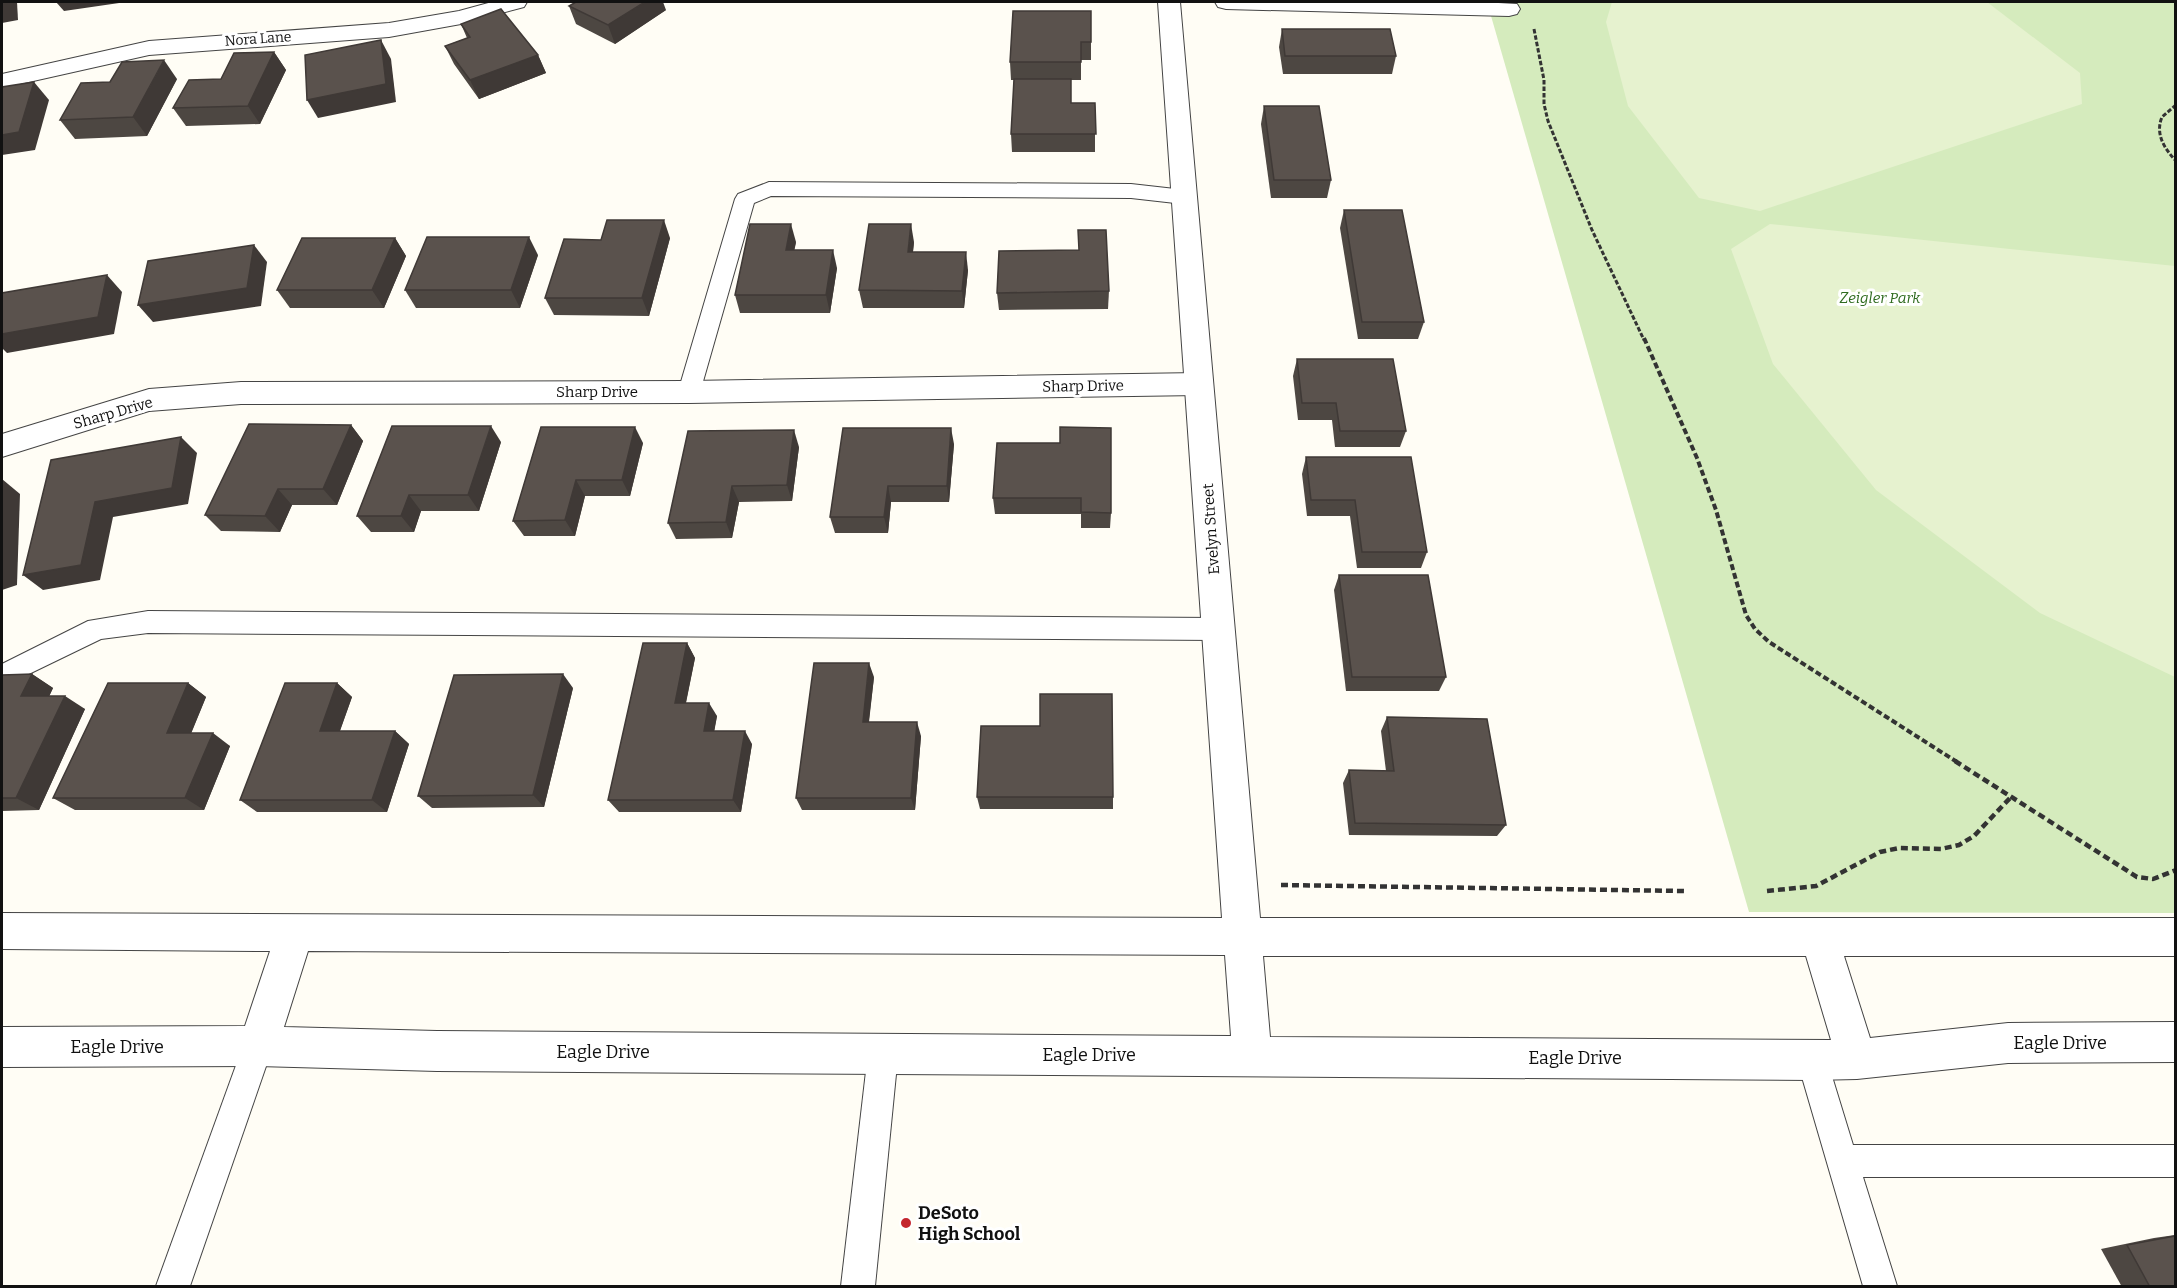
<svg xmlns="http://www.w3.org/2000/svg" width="2177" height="1288" font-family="Bitter,serif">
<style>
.green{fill:#d5ebbd}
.pitch{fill:#e6f2cf}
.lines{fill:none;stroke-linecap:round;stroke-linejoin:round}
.service-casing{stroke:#444;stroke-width:2}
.minor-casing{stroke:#444;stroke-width:2}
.tertiary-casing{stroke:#444;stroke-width:2}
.path-far2{stroke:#333;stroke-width:3;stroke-dasharray:4.5 2;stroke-linecap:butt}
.path-far1{stroke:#333;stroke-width:4;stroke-dasharray:6 3;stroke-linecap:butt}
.path{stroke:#333;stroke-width:4.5;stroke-dasharray:7 4;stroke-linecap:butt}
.service{fill:#fff;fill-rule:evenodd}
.minor{fill:#fff;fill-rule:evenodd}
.tertiary{fill:#fff;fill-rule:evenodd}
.wall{fill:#4d4742}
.shaded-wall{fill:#3f3936}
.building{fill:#5a524d;stroke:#3f3936;stroke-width:1.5}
.poi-dot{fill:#c4262e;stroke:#fff;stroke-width:2}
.labels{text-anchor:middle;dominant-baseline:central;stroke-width:6;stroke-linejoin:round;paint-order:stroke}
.far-street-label{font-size:14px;fill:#111;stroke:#fff}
.park-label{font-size:15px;font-style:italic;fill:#2f6b1f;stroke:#fff}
.street-label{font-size:15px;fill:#111;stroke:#fff}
.near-street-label{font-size:18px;fill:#111;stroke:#fff}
.near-poi-label{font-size:18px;font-weight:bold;fill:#111;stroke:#fff;text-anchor:start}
</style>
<rect width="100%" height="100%" fill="#fffdf5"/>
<polygon class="green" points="1487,2 2175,2 2175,913 1749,912"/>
<g class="pitch">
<polygon points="1612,2 1987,2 2080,73 2082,104 1760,211 1699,198 1628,106 1606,22"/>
<polygon points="1770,224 2175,266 2175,677 2040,613 1876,490 1773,364 1731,249"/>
</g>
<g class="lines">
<defs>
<g id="service">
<polygon points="769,182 1131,184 1184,190 1191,192 1194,197 1191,202 1184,204 1131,198 771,196 754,203 700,392 697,398 689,400 681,398 678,392 735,199 738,194"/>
<polygon points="148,611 1218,618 1227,621 1231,629 1227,637 1218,640 148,633 101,639 2,687 2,664 88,621"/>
<polygon points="258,1031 269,1035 273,1046 190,1286 156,1286 243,1046 247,1035"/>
<polygon points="883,1039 894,1043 898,1054 875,1286 841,1286 868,1054 872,1043"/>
<polygon points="1812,1045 1823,1049 1827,1060 1853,1145 2176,1145 2176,1177 1863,1177 1897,1286 1863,1286 1797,1060 1801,1049"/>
</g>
<g id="minor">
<polygon points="492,2 527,2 524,7 461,24 389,37 149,55 2,88 2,74 149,41 389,23 459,11"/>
<polygon points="1215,2 1480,2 1517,4 1520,9 1517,14 1509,16 1226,9 1218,7"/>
<polygon points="1199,373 1209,376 1213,384 1209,392 1199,395 689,403 241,404 149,411 2,457 2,434 149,389 241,382 689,381"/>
</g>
<path id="tertiary" d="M1158,2H1180L1260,918H2176V956H1844L1870,1038L2008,1023L2176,1022V1062L2008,1063L1857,1079L1812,1080L437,1071L258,1066L2,1067V1027L245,1026L270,951L2,949V913L1222,918ZM308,951L1225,955L1231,1036L437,1031L284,1027ZM1263,956H1806L1831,1040L1270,1037Z"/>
</defs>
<use href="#service" class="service-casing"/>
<use href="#minor" class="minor-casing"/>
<use href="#tertiary" class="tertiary-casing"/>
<g class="path-far2">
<polyline points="1534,29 1544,80 1544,104 1548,121 1592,230 1644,340"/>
<path d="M2176,105L2162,117C2155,134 2164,148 2176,161"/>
</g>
<polyline class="path-far1" points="1644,338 1697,458 1716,510 1746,615 1755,629 1769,642 1957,762"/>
<g class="path">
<polyline points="1955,761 2137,877 2153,879 2176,870"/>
<polyline points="1281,885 1685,891"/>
<polyline points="1767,891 1816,886 1880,852 1899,848 1941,849 1959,845 1974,836 2011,797"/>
</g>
<use href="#service" class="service"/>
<use href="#minor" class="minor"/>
<use href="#tertiary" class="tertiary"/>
</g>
<g class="wall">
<polygon points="569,6 666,10 615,44 576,24"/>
<polygon points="1091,11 1091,60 1081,60 1081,80 1071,80 1071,103 1095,103 1095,152 1012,152 1011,134 1014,80 1011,80 1010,62"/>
<polygon points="461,24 538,55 546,73 479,99 454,64 445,46 467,38"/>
<polygon points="1282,29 1396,56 1392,74 1283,74 1279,47"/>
<polygon points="274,52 286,70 260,124 186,126 173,108 221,79"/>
<polygon points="177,79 147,136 75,139 60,120"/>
<polygon points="1264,106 1331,180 1327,198 1271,198 1261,124"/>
<polygon points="1344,210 1424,322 1418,339 1358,339 1340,228"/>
<polygon points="395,238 406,256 384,308 290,308 277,290"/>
<polygon points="670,238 649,316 554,315 545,298 601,240"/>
<polygon points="796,242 794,250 837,268 830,313 740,313 735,295"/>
<polygon points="914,242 913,252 968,270 964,308 863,308 859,290"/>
<polygon points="538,255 520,308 416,308 405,290"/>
<polygon points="1109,291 1108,309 999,310 997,293"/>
<polygon points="1297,359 1406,431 1400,447 1335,447 1332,420 1298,420 1293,376"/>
<polygon points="351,425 363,441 337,505 292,505 280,532 221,531 205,515"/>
<polygon points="541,427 643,443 630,496 585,496 575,536 524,536 513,521"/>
<polygon points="501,442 479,511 421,511 414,532 371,532 357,516"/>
<polygon points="997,443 1111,513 1110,528 1081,528 1081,514 995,514 993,498"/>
<polygon points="954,444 949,502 891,502 888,533 835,533 830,517"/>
<polygon points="799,447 792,501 739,502 732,538 676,539 668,523"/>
<polygon points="1306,457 1427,552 1421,568 1357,568 1350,516 1307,516 1302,474"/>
<polygon points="1339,575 1446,677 1439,691 1346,691 1334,590"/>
<polygon points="687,643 695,658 686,703 717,716 714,731 752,744 741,812 619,812 608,800"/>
<polygon points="32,674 53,688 49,696 85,709 39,810 2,811 2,675"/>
<polygon points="874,677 869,722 921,736 915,810 802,810 796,798"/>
<polygon points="188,683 206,697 191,733 230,746 204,810 75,810 53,798"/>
<polygon points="337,683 352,697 340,731 395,731 409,744 387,812 257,812 240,800"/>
<polygon points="573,688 544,807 432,808 418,796"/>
<polygon points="1387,717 1506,825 1497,836 1349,835 1343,783 1349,770 1386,771 1381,731"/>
<polygon points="977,797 1113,797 1113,809 980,809"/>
<polygon points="2175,1235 2175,1287 2122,1287 2101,1249 2154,1238"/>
</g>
<g class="shaded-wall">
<polygon points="2,2 17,2 18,20 2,23"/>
<polygon points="56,2 126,2 64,11"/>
<polygon points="645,2 663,2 666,10 615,44 608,25"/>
<polygon points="381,40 391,59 396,102 318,118 307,100"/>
<polygon points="274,52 286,70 260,124 248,106"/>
<polygon points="538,55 546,73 479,99 470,80"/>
<polygon points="164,60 177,79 147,136 133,117"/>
<polygon points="34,82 49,100 35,150 2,155 2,135"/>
<polygon points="664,220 670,238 649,316 642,298"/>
<polygon points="791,224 796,242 791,268 786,250"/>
<polygon points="911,224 914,242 911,269 908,252"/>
<polygon points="529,237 538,255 520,308 511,290"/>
<polygon points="395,238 406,256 384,308 372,290"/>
<polygon points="254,245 267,262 261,306 153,322 138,305"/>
<polygon points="833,250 837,268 830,313 826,295"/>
<polygon points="966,252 968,270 964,308 962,291"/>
<polygon points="107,275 122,292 114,334 7,353 2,348 2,334"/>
<polygon points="351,425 363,441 337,505 323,489"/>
<polygon points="491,426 501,442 479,511 468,495"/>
<polygon points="635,427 643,443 630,496 622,480"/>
<polygon points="951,428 954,444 949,502 947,486"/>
<polygon points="794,430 799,447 792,501 787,485"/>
<polygon points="181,437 197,453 188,504 113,517 100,580 43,590 23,575 95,502"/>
<polygon points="2,479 20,494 17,585 2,590"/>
<polygon points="576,480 585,496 575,536 565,520"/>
<polygon points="732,486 739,502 732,538 726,522"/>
<polygon points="888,486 891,502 888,533 884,517"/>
<polygon points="278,489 292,505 280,532 265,516"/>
<polygon points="409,495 421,511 414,532 401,516"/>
<polygon points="687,643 695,658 683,716 675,703"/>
<polygon points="869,663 874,677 867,736 863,722"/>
<polygon points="32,674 53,688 43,710 21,696"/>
<polygon points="563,674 573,688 544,807 533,795"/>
<polygon points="188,683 206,697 186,746 167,733"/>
<polygon points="337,683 352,697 335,744 320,731"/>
<polygon points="65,696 85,709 39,810 16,798"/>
<polygon points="709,703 717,716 712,744 704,731"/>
<polygon points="917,722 921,736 915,810 911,798"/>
<polygon points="395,731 409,744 387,812 372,800"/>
<polygon points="745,731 752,744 741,812 733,800"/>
<polygon points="213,733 230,746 204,810 185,798"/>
</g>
<g class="building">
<polygon points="576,2 645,2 608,25 569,6"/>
<polygon points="501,9 538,55 470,80 445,46 470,37 461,24"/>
<polygon points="1013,11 1091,11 1091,42 1081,42 1081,62 1010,62"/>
<polygon points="1282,29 1390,29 1396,56 1285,56"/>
<polygon points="381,40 386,84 307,100 305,55"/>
<polygon points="274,52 248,106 173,108 189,80 221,79 234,53"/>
<polygon points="164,60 133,117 60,120 81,83 110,82 122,62"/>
<polygon points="1014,79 1071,79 1071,103 1095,103 1096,134 1011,134"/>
<polygon points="34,82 19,132 2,135 2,87"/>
<polygon points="1264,106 1319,106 1331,180 1274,180"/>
<polygon points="1344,210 1402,210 1424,322 1362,322"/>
<polygon points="607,220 664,220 642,298 545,298 564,239 601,240"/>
<polygon points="750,224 791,224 786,250 833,250 826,295 735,295"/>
<polygon points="869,224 911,224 908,252 966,252 962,291 859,290"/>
<polygon points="1078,230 1106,230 1109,291 997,293 999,251 1079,250"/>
<polygon points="427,237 529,237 511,290 405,290"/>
<polygon points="302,238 395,238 372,290 277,290"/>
<polygon points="254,245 247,288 138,305 148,261"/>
<polygon points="107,275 98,317 2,334 2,293"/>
<polygon points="1297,359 1393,359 1406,431 1340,431 1336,403 1302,403"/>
<polygon points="249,424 351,425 323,489 278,489 265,516 205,515"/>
<polygon points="392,426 491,426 468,495 409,495 401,516 357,516"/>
<polygon points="541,427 635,427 622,480 576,480 565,520 513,521"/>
<polygon points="1060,427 1111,428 1111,513 1081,512 1081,498 993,498 997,443 1060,443"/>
<polygon points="843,428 951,428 947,486 888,486 884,517 830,517"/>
<polygon points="794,430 787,485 732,486 726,522 668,523 688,431"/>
<polygon points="181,437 172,488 95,502 81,565 23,575 51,460"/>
<polygon points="1306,457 1411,457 1427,552 1362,552 1355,500 1311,500"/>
<polygon points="1339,575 1428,575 1446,677 1352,677"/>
<polygon points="643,643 687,643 675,703 709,703 704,731 745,731 733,800 608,800"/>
<polygon points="814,663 869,663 863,722 917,722 911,798 796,798"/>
<polygon points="32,674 21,696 65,696 16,798 2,798 2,675"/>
<polygon points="563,674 533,795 418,796 454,675"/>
<polygon points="108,683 188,683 167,733 213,733 185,798 53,798"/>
<polygon points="285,683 337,683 320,731 395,731 372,800 240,800"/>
<polygon points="1040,694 1112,694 1113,797 977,797 981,726 1040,726"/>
<polygon points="1387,717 1487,719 1506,825 1355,823 1349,770 1394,771"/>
<polygon points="2175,1236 2175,1287 2150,1287 2127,1245"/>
</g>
<circle class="poi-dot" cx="906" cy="1223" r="6"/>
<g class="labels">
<g class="far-street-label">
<text transform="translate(258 39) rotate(-4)">Nora Lane</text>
</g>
<g class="park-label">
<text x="1880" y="298">Zeigler Park</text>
</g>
<g class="street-label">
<text transform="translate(1083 386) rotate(-1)">Sharp Drive</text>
<text x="597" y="392">Sharp Drive</text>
<text transform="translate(113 413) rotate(-16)">Sharp Drive</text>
<text transform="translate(1211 529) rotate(-94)">Evelyn Street</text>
</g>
<g class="near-street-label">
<text x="2060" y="1043">Eagle Drive</text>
<text x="117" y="1047">Eagle Drive</text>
<text x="603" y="1052">Eagle Drive</text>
<text x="1089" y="1055">Eagle Drive</text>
<text x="1575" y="1058">Eagle Drive</text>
</g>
<g class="near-poi-label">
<text x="918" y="1213">DeSoto<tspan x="918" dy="21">High School</tspan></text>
</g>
</g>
<rect width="2177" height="1288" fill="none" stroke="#111111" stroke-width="6"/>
</svg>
